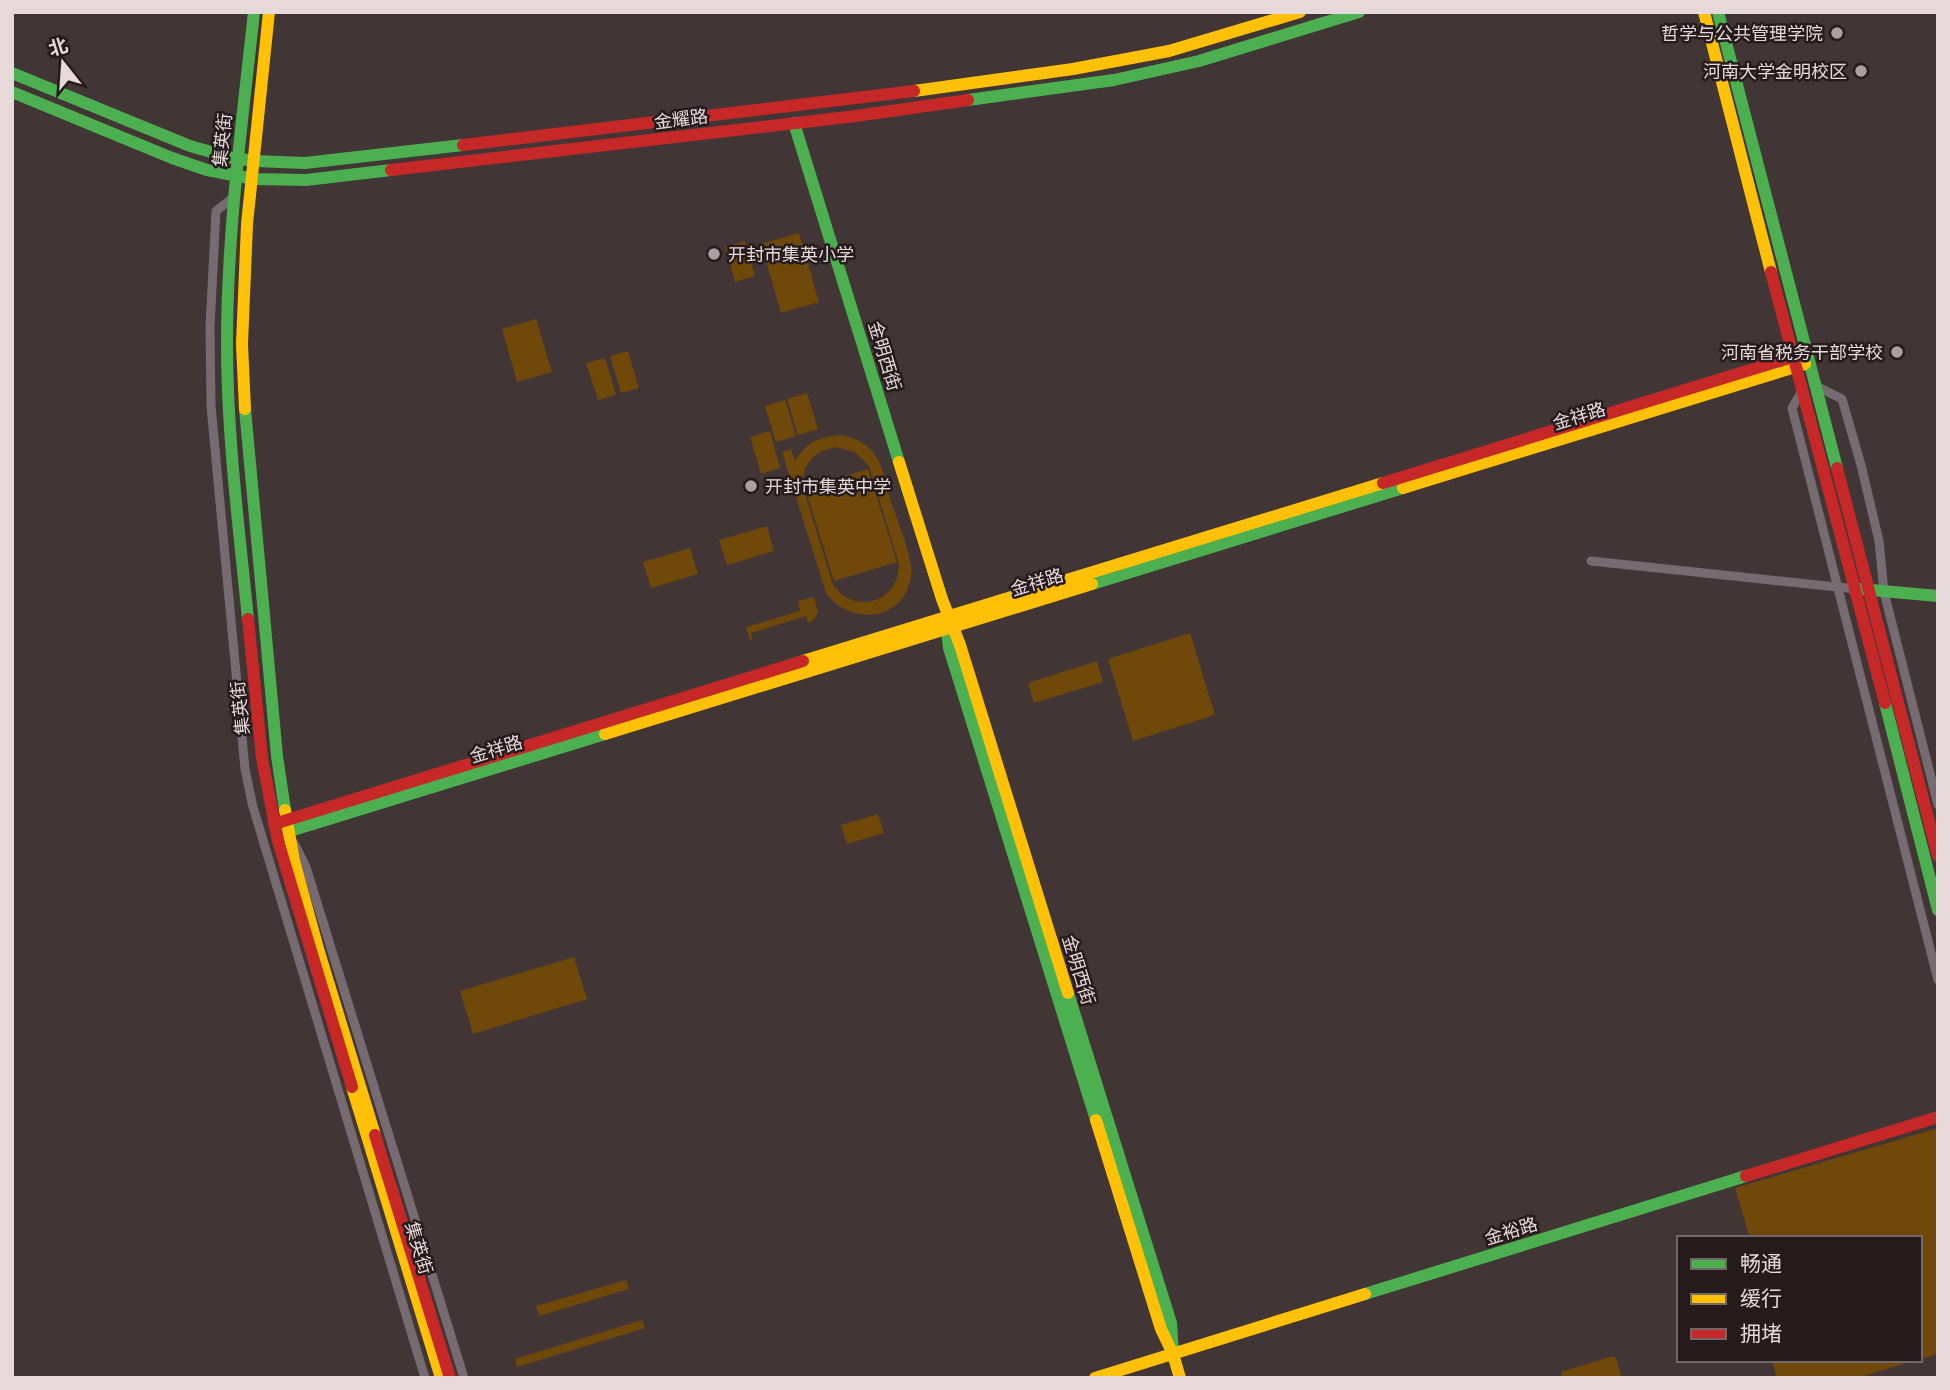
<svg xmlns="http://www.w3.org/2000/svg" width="1950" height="1390" font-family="Raleway,'Noto Sans SC',sans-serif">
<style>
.green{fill:#704809;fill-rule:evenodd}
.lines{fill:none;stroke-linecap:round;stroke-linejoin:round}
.street{stroke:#776b72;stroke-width:9}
.fast{stroke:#4caf50;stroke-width:12}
.slow{stroke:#ffc107;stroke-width:12}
.jam{stroke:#c62828;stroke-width:12}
.poi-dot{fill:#ad9fa1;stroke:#251b1d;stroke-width:2.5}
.labels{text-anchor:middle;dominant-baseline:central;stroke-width:5;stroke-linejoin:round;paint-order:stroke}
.poi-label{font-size:18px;fill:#e7d8da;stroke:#251b1d;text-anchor:end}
.street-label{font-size:18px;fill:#e7d8da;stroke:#251b1d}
</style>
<rect width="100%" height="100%" fill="#413536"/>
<g class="green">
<polygon points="799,233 819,302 781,313 761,244"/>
<polygon points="745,241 755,276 735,282 725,247"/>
<polygon points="536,319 552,372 517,382 502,329"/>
<polygon points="628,351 639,388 621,393 610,356"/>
<polygon points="605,358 616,395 598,400 586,363"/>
<polygon points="807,393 818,429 798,435 787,399"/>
<polygon points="785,400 796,436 776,442 765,406"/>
<polygon points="770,431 780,468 761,474 750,437"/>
<path d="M842,435C856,438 870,445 877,458C884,470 886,486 890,499C897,519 908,545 911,566C912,568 911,574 911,576C905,621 850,627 826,593L782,452L791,449L795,461C806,442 821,436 842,435ZM835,447L855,452L869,466L899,564C899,602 855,616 833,585L803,487V480L805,468L812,458L822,451Z"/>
<polygon points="868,469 897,562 834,581 805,488"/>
<polygon points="767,526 774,551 727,565 719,540"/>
<polygon points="690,548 698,574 651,588 643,562"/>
<polygon points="814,597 818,612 813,621 808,623 806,616 751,633 752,640 750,640 746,627 800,611 798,601"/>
<polygon points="1190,633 1215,715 1133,741 1108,659"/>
<polygon points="1097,661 1103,682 1034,703 1028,683"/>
<polygon points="878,814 884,833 847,844 841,825"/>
<polygon points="574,957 587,999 473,1034 460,991"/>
<polygon points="1938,1128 1938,1354 1920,1359 1920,1238 1750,1238 1735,1188"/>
<polygon points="626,1280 629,1289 539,1316 536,1306"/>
<polygon points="642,1320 645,1328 517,1367 515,1359"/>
<polygon points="1613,1356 1616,1358 1622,1378 1562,1378 1561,1372"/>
<polygon points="1772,1360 1916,1360 1858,1378 1777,1378"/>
</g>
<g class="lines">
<g class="street">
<polyline points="234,197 216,211 210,327 211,406 245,769 253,807 425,1378"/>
<polyline points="1814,385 1842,399 1861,465 1879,541 1884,592 1938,805"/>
<polyline points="1802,391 1792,408 1938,980"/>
<polyline points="1591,561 1856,589"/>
<polyline points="294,843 306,867 464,1378"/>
</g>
<g class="fast">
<polyline points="1718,12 1837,468"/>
<polyline points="12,73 190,146 232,158 255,161 305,163 463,145"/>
<polyline points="12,92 172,158 207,170 254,179 306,180 391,170"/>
<polyline points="968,100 1114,80 1199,61 1359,12"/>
<polyline points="794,123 899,462"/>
<polyline points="245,409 277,756 285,810"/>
<polyline points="1092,584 1403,488"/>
<polyline points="1860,589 1938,596"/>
<path d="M248,619C239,528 227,436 227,344C227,233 242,123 254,12"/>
<polyline points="946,623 949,648 1096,1120"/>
<polyline points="1885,703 1938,910"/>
<polyline points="277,835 605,734"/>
<polyline points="1068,993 1171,1323 1173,1354"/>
<polyline points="1365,1294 1746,1176"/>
</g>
<g class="slow">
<polyline points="1704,12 1771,272"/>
<polyline points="914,91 1073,69 1169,51 1300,12"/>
<polyline points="245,409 242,344 247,224 269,12"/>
<polyline points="899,462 942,599 960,645 1068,993"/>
<polyline points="1403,488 1805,364"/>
<polyline points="803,661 1383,483"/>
<polyline points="605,734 1092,584"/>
<polyline points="285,810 294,861 319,952 375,1135"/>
<polyline points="352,1087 441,1378"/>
<polyline points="1096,1120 1161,1329 1173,1354 1180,1378"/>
<polyline points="1095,1378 1365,1294"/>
</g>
<g class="jam">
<polyline points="463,145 914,91"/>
<polyline points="391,170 856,116 968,100"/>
<polyline points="1771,272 1885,703"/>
<polyline points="1837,468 1938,856"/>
<polyline points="1383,483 1802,354"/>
<polyline points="248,619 262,758 278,841 352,1087"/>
<polyline points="274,824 803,661"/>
<polyline points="375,1135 450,1378"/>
<polyline points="1746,1176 1938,1117"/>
</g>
</g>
<g class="poi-dot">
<circle cx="1837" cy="33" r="7"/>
<circle cx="1861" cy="71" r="7"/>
<circle cx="714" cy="254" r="7"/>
<circle cx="1897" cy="352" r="7"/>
<circle cx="751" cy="486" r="7"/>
</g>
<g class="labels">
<g class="poi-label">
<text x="1823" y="33">哲学与公共管理学院</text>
<text x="1847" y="71">河南大学金明校区</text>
<text x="728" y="254" text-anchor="start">开封市集英小学</text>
<text x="1883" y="352">河南省税务干部学校</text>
<text x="765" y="486" text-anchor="start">开封市集英中学</text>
</g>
<g class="street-label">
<text transform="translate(681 119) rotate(-7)">金耀路</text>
<text transform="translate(222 140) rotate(-84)">集英街</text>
<text transform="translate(885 356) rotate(73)">金明西街</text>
<text transform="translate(1579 416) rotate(-17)">金祥路</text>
<text transform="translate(1037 582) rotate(-17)">金祥路</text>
<text transform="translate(240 708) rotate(-96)">集英街</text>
<text transform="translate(496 749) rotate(-17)">金祥路</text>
<text transform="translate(1079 970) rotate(73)">金明西街</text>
<text transform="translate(1511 1231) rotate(-17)">金裕路</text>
<text transform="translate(419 1248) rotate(73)">集英街</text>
</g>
</g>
<rect width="1950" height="1390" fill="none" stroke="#e7d8da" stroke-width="28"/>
<rect x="1677" y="1236" width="245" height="126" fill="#251b1d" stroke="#736769" stroke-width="2"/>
<rect x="1691" y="1259" width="35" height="10" fill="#4caf50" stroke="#736769" stroke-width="2"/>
<text x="1740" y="1271" font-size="21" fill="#e7d8da">畅通</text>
<rect x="1691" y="1294" width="35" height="10" fill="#ffc107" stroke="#736769" stroke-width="2"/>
<text x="1740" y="1306" font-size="21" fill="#e7d8da">缓行</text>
<rect x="1691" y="1329" width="35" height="10" fill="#c62828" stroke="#736769" stroke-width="2"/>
<text x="1740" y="1341" font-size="21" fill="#e7d8da">拥堵</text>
<g transform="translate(63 63) rotate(343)" stroke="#251b1d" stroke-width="5" paint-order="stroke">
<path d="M0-5L12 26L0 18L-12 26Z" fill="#e7d8da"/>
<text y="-10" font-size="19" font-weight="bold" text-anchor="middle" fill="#e7d8da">北</text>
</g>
</svg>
